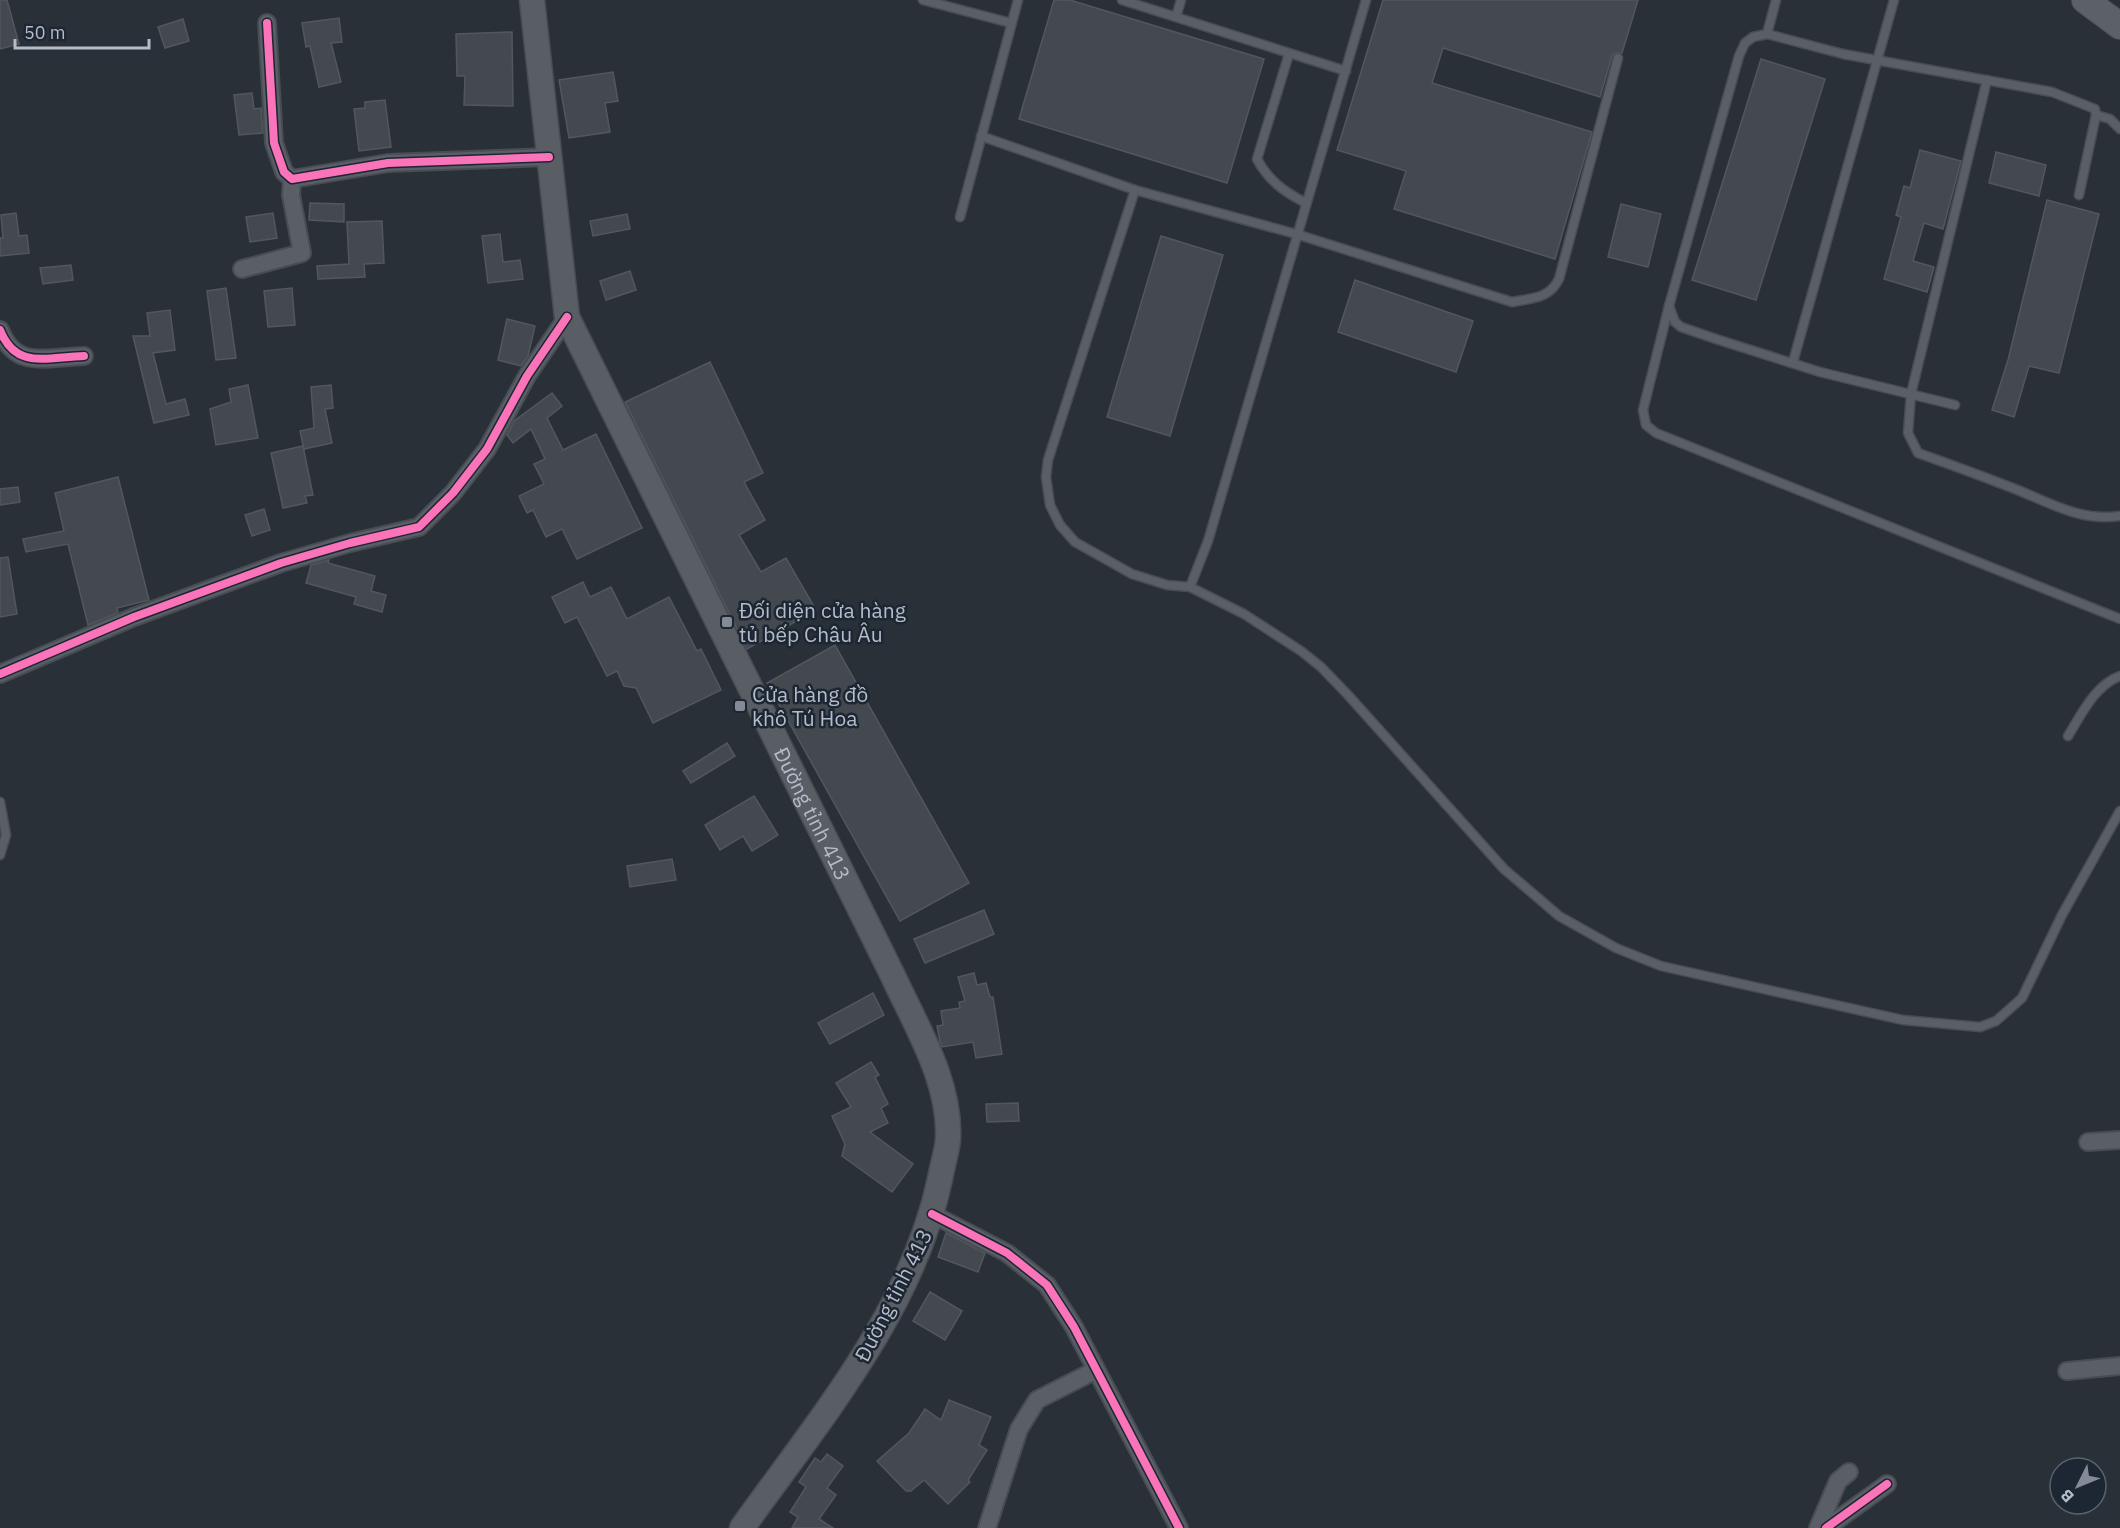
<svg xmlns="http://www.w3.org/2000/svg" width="2120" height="1528" font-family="'IBM Plex Sans',sans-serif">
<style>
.building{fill:#444950;stroke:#52575f;stroke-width:1.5}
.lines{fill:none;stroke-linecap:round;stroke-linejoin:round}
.lane-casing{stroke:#484c53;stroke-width:11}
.street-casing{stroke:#484c53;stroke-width:20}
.secondary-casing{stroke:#484c53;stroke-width:27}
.primary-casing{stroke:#484c55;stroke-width:28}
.lane{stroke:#5a5e66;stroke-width:8}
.street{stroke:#5a5e66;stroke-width:16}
.secondary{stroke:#595d64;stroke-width:24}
.primary{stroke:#5c6168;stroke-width:26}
.cycleway-casing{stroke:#1d2633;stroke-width:11}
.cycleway{stroke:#fb73b8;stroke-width:8}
.poi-dot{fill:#848b96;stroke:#1d2633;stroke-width:2}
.labels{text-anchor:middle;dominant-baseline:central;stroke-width:5;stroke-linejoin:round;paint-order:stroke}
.poi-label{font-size:21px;fill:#b4bcc9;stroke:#1d2633;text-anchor:start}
.street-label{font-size:21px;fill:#b4bcc9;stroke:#1d2633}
</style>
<rect width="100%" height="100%" fill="#2a3038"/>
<g class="building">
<polygon points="0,0 7,0 19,44 0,49"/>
<polygon points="1054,0 1070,0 1264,59 1227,183 1019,119"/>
<polygon points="1383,0 1638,0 1622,53 1614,53 1612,56 1600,97 1443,48 1432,83 1592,132 1555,259 1394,209 1406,171 1337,150"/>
<polygon points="339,18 342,42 331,43 341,82 319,87 310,46 306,47 302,23"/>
<polygon points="183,19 189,41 165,48 158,27"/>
<polygon points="512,32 513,106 464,105 465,76 457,76 456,34"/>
<polygon points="1761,59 1825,79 1756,300 1692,280"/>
<polygon points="613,72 618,101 605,103 610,132 569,138 559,80"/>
<polygon points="252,93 254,109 261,108 263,133 239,135 234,95"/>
<polygon points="385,100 391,147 359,151 354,109 365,108 365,102"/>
<polygon points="1920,150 1961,161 1943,229 1924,223 1913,261 1934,267 1927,292 1884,279 1901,217 1896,215 1904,186 1910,188"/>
<polygon points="1996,152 2046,165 2039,196 1989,183"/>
<polygon points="2047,200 2099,214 2059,373 2029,366 2014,417 1992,410 2008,360"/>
<polygon points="310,203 344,204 344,222 309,220"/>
<polygon points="1621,204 1661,214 1648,267 1608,257"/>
<polygon points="16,213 19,236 27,235 29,253 0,256 0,238 3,238 1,215"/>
<polygon points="273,213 277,238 250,242 246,217"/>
<polygon points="627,214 630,229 593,236 590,221"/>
<polygon points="382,221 384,263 364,264 365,277 318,279 317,266 349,264 347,222"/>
<polygon points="500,234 503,262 520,260 523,279 488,283 482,236"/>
<polygon points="1161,236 1223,255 1170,436 1107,417"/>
<polygon points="71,265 73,280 43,284 40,268"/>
<polygon points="630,271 636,290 606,300 600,281"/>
<polygon points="1355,280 1473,321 1456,372 1338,332"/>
<polygon points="226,288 236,358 216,360 207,291"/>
<polygon points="292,288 295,325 268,327 264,291"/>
<polygon points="170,310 175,350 153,353 166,404 185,399 189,415 154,423 133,336 150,336 147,313"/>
<polygon points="507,319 535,326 528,356 521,366 498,360"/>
<polygon points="710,362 763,473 744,482 765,520 739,535 761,572 786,558 816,610 747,649 625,402"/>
<polygon points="248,385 258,438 216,445 210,409 231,402 229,389"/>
<polygon points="331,385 333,408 325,409 332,443 304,449 300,431 314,428 311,387"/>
<polygon points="552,393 562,406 547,418 563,450 596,434 642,528 577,559 562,529 546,537 533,510 527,513 519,496 544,484 534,464 545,459 531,429 513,443 507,435 514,421"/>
<polygon points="303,446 313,495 305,496 307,503 283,508 271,453"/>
<polygon points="118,477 149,600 117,608 118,613 88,625 68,544 26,552 23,539 64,531 55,493"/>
<polygon points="18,487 20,502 0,505 0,489"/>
<polygon points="264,509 270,530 252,536 245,515"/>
<polygon points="8,557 17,614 0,617 0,558"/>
<polygon points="329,560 328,563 375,576 371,591 386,595 382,612 354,604 356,597 306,583 311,565"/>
<polygon points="583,582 590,597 611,587 627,619 669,597 697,651 701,649 721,690 653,723 636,688 624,686 617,671 607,676 577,617 565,623 552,597"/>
<polygon points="835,645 969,883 900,921 767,683"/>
<polygon points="727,743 735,756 691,783 683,771"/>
<polygon points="754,796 778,835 752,851 743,836 720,850 705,825"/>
<polygon points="672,859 676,880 630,887 627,866"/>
<polygon points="984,910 994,934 925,963 914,939"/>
<polygon points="974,973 977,985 986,983 990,997 993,997 1002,1054 976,1058 973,1042 942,1047 940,1042 937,1026 943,1025 941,1011 960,1008 959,1002 965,1001 958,977"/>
<polygon points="873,993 884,1015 830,1044 818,1023"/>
<polygon points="871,1062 879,1075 875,1077 888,1104 881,1108 888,1123 870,1132 913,1164 892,1192 842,1156 845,1144 832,1116 851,1107 836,1083"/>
<polygon points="1018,1103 1019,1121 987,1122 986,1104"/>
<polygon points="946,1233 985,1253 978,1272 938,1257"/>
<polygon points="930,1292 962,1311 945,1340 913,1321"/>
<polygon points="949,1400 991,1417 979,1445 987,1450 968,1480 970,1482 948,1504 924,1480 911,1491 906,1491 877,1461 909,1433 925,1409 941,1420"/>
<polygon points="827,1454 843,1466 827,1488 836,1495 819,1519 833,1528 792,1528 798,1517 790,1512 806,1487 799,1482 815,1458 821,1462"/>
</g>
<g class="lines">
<defs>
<g id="lane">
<polyline points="923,0 1011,23"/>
<polyline points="1122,0 1346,71"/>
<polyline points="1176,17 1181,0"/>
<polyline points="1767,34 1776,0"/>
<path d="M1289,54L1257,159C1268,180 1284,192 1306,203"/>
<path d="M1987,80L1911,394L1908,433L1918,453C1949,464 1979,475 2010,487C2047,501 2079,522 2120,516"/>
<polyline points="2096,115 2110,119 2120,129"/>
<path d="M981,136L1135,190L1296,234L1512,302C1532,298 1549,299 1559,279L1618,58"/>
<polyline points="1135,190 1048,460 1046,477 1050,505 1060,525 1075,542 1132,574 1167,585 1190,587 1244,614 1301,651 1321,667 1348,695 1504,869 1559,916 1616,948 1661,966 1903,1020 1980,1027 1996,1021 2022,998 2062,915 2120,811"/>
<polyline points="2079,195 2096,115 2095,109 2052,92 1843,54 1767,34 1753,37 1745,43 1739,56 1669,306 1643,410 1646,425 1656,433 2120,619"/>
<polyline points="960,217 1018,0"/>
<polyline points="1669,306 1675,322 1681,327 1719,340 1820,372 1955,405"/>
<polyline points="1793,362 1894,0"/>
<polyline points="1190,587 1208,541 1366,0"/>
<path d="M2068,736C2081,715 2095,685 2120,676"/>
<polyline points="0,802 6,835 0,855"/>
</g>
<g id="street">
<polyline points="267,23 274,143 284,172 292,179 388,163 549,157"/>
<polyline points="242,269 302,253 291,195 292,179"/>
<path d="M0,330C16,370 46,357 84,356"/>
<polyline points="0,674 134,617 281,563 350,543 419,527 453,493 487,449 527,376 567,317"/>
<polyline points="2088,1142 2120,1140"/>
<polyline points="932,1214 1007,1253 1047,1285 1074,1327 1179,1528"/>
<polyline points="2067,1371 2120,1366"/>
<polyline points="987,1528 1019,1429 1037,1400 1096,1370"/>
<polyline points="1818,1528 1838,1481 1849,1472"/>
<polyline points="1826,1528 1887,1484"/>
</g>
<g id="secondary">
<path id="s1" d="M532,0L567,317L893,976C916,1026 951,1082 948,1139C947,1152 942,1166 940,1179C912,1311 819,1420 742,1528"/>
</g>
<polyline id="primary" points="2085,0 2120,26"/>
</defs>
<use href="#lane" class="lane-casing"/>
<use href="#street" class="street-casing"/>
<use href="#secondary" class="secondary-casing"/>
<use href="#primary" class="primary-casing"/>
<use href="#lane" class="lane"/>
<use href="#street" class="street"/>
<use href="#secondary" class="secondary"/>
<use href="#primary" class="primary"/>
<defs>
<g id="cycleway">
<polyline points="267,23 274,143 284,172 292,179 388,163 549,157"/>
<path d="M0,330C16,370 46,357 84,356"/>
<polyline points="0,674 134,617 281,563 350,543 419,527 453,493 487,449 527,376 567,317"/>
<polyline points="932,1214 1007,1253 1047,1285 1074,1327 1179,1528"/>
<polyline points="1826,1528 1887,1484"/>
</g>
</defs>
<use href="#cycleway" class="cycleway-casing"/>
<use href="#cycleway" class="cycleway"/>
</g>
<g class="poi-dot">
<rect x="721" y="616" width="12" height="12" rx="3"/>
<rect x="734" y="700" width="12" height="12" rx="3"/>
</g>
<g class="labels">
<g class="poi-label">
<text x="739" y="610">Đối diện cửa hàng<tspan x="739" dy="24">tủ bếp Châu Âu</tspan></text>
<text x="752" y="694">Cửa hàng đồ<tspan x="752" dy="24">khô Tú Hoa</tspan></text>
</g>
<g class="street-label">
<text stroke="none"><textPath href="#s1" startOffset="873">Đường tỉnh 413</textPath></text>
<text transform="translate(893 1295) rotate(-63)">Đường tỉnh 413</text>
</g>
</g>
<g transform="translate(2078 1486) rotate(227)"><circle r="28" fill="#1d2633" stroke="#59626f" stroke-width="1.5"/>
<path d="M0-4.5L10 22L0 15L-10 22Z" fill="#848b96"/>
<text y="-9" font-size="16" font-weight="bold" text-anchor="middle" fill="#b4bcc9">B</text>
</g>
<path d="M15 39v9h134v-9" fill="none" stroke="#b4bcc9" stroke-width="3"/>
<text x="24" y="39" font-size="18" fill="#b4bcc9" stroke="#1d2633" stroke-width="4.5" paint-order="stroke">50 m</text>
</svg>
